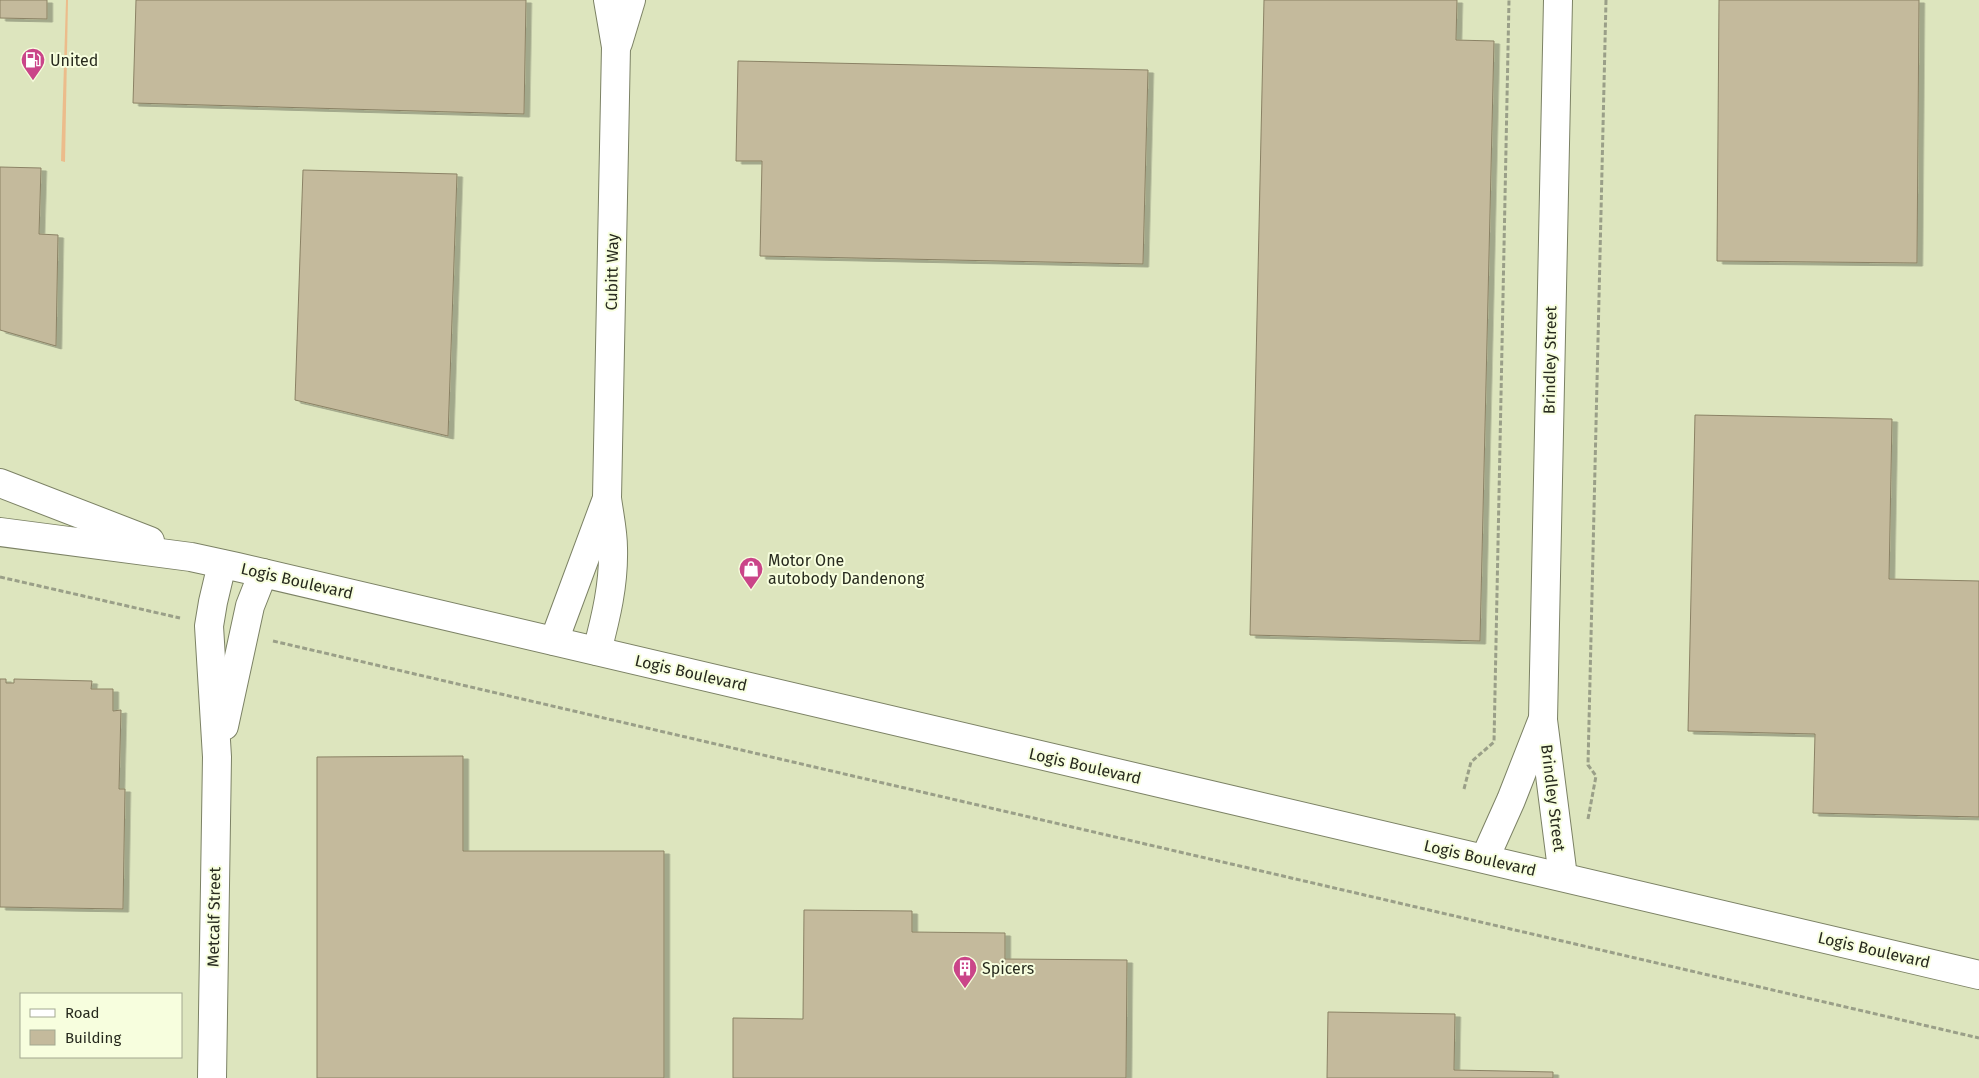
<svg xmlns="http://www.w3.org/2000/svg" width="1979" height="1078" font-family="'Fira Sans',sans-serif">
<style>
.built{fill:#dde5be;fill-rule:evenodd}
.green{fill:#ecbc8b}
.building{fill:#c4ba9c;stroke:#8b8265;filter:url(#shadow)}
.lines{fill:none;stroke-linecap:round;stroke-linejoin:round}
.minor-casing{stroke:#7c8265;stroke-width:30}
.path{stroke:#9a9f88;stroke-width:3;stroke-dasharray:5 2.5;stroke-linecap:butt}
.minor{stroke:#fff;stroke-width:28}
.labels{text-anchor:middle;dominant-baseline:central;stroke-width:4;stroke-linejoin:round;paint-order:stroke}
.poi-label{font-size:16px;fill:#272a1e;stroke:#f7fede;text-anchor:start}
.street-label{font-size:16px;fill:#272a1e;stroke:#f7fede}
</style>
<defs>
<filter id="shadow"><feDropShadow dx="5.5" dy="3" stdDeviation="0" flood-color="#0004"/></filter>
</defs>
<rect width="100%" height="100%" fill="#eaf1d1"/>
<path class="built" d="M0,0H1979V1078H0ZM21,994H181V1057H21Z"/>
<polygon class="green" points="66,0 68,0 65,162 61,161"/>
<g class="building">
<polygon points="0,0 47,0 47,19 0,18"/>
<polygon points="136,0 526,0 524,114 133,103"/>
<polygon points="1264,0 1457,0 1456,40 1494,41 1480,641 1250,635"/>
<polygon points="1719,0 1919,0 1917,263 1717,261"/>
<polygon points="738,61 1148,70 1143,264 760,256 762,161 736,161"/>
<polygon points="0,167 41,168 39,234 58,235 56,346 0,330"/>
<polygon points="303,170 457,174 448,436 295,400"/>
<polygon points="1695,415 1892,419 1889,579 1979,581 1979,817 1813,813 1815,734 1688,731"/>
<polygon points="0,679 6,679 6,683 14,683 14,679 92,681 91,689 113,689 113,711 121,710 119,789 125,789 123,909 0,907"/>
<polygon points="463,756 463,851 664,851 664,1078 317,1078 317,757"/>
<polygon points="804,910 912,911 912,932 1005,933 1005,959 1127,960 1126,1078 733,1078 733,1018 803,1019"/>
<polygon points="1328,1012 1455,1014 1454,1070 1553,1072 1553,1078 1327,1078"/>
</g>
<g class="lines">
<defs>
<g id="minor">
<polyline points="1558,0 1543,720 1563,877"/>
<polyline points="618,43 631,0"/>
<polyline points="0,483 150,541"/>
<path d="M0,532L191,557L237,567C818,700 1398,841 1979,975"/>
<polyline points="554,641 606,501"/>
<path d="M597,651C606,617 614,584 613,548C613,531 609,514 607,498L616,47L608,0"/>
<polyline points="224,726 250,606 263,573"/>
<polyline points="1485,858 1511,800 1542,721"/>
<polyline points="212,1078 217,757 209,626 213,602 222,564"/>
</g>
</defs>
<use href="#minor" class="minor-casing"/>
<g class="path">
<polyline points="0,577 180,618"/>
<polyline points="273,641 1979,1038"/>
<polyline points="1464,789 1471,762 1494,742 1509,0"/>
<polyline points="1588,819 1596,776 1588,765 1606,0"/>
</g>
<use href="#minor" class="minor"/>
</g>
<defs>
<symbol id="fuel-pin" viewBox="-11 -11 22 30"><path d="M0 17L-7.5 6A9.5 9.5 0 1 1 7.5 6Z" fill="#ca4589" stroke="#f7fede"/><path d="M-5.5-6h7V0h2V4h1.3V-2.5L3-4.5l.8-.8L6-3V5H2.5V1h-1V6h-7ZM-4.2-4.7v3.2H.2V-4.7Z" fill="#fff"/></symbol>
<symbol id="shop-pin" viewBox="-11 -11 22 30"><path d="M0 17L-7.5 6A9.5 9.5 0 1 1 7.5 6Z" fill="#ca4589" stroke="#f7fede"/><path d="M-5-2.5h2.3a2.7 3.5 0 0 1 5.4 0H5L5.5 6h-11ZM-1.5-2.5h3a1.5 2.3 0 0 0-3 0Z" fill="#fff"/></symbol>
<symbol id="building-pin" viewBox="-11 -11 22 30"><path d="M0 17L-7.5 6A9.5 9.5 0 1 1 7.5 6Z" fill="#ca4589" stroke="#f7fede"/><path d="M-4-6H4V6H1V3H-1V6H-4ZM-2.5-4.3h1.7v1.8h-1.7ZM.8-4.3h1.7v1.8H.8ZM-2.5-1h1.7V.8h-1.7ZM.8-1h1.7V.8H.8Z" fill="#fff"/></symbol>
</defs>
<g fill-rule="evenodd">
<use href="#fuel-pin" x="19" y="46" width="28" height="38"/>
<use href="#shop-pin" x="737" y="555" width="28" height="38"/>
<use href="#building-pin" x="951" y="954" width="28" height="38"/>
</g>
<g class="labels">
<g class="poi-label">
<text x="50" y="60">United</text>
<text x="768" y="560">Motor One<tspan x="768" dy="18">autobody Dandenong</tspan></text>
<text x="982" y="968">Spicers</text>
</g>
<g class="street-label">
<text transform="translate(612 272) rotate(-89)">Cubitt Way</text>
<text transform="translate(1550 360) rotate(-89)">Brindley Street</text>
<text transform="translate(297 581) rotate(13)">Logis Boulevard</text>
<text transform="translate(691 673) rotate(13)">Logis Boulevard</text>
<text transform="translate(1085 766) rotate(13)">Logis Boulevard</text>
<text transform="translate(1553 798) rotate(83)">Brindley Street</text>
<text transform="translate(1480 858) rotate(13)">Logis Boulevard</text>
<text transform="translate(214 917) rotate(-89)">Metcalf Street</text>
<text transform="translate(1874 950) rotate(13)">Logis Boulevard</text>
</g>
</g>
<rect x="20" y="993" width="162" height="65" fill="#f7fede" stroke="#a4a991"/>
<rect x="30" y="1009" width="25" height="8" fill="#ffffff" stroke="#a4a991"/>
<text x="65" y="1018" font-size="15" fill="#272a1e">Road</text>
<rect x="30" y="1030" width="25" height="15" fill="#c4ba9c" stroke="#a4a991"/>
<text x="65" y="1043" font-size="15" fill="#272a1e">Building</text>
</svg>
